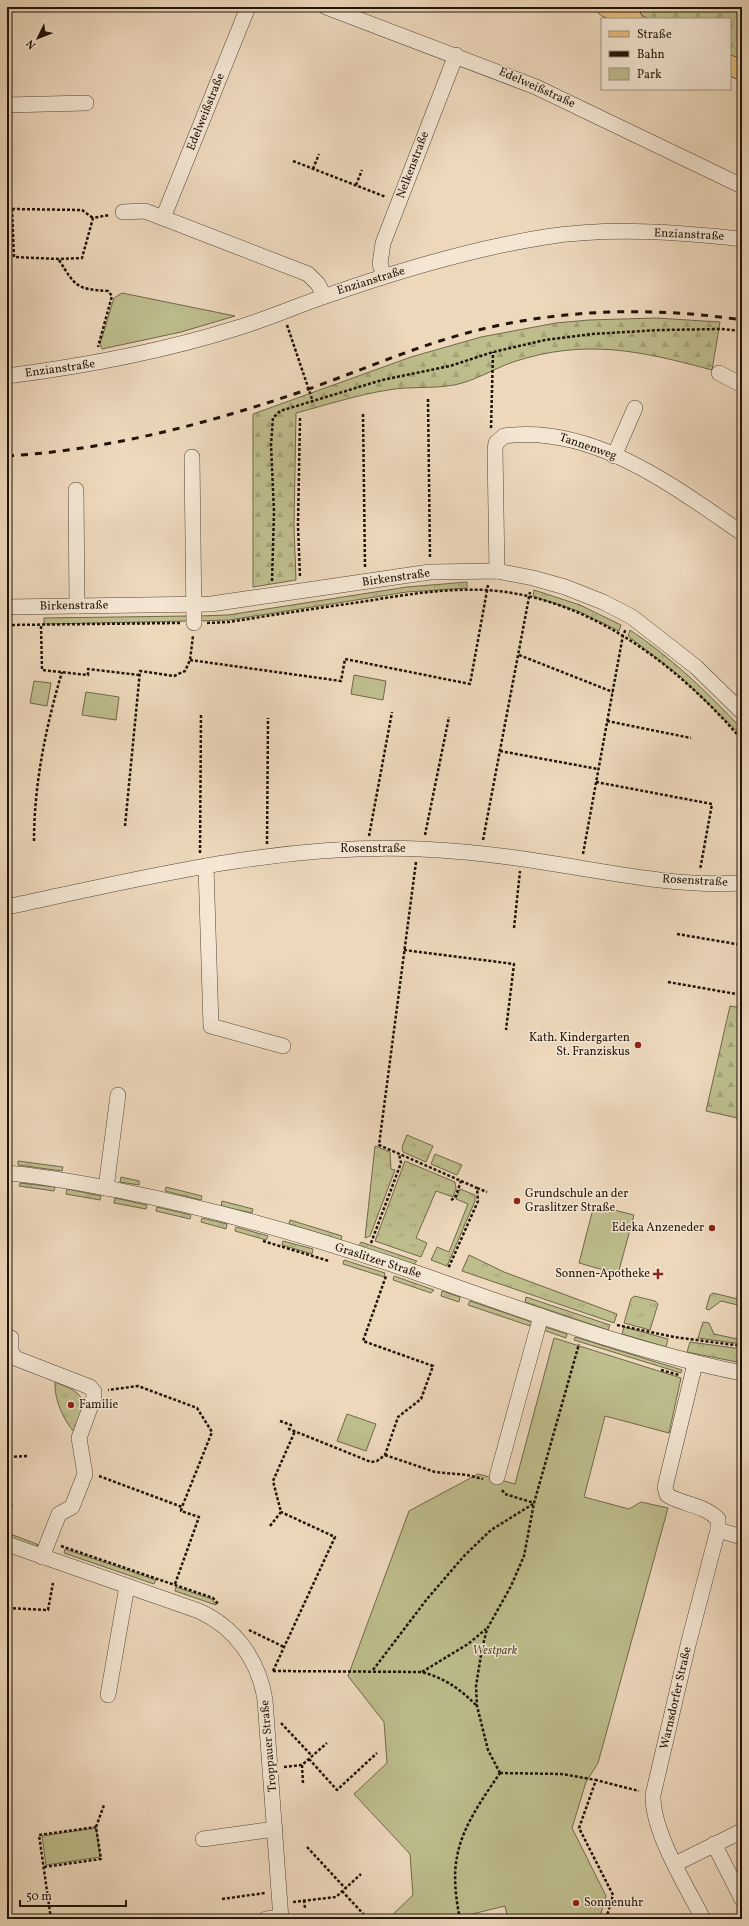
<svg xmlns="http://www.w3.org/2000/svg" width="749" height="1926" font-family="Vollkorn,serif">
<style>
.grass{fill:url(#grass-tufts);stroke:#6f684a}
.forest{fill:url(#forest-firs);stroke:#6f684a}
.green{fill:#bebd8c;stroke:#6f684a}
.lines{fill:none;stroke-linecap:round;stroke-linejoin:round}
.minor-casing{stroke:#534535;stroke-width:16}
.major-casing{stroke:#201408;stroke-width:20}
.path{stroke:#201408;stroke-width:2.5;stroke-dasharray:3 2;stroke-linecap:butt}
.minor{stroke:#f3e6d3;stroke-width:15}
.major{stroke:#e6bc7e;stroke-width:19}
.rail{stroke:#201408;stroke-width:3;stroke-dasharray:7 7;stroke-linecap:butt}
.poi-dot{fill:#8f2418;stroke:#f3e6d3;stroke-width:1.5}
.labels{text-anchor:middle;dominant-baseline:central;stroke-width:3;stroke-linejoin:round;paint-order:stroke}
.street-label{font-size:12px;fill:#201408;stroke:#f3e6d3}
.poi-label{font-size:12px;fill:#201408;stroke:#f3e6d3;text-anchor:end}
.park-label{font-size:12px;font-style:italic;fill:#574f36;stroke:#f3e6d3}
</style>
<defs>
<pattern id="grass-tufts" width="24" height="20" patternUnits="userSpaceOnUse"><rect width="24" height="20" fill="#bebd8c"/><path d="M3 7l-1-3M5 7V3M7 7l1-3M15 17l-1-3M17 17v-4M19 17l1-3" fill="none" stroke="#a3a277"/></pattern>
<pattern id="forest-firs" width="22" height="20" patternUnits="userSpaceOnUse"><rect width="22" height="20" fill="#bebd8c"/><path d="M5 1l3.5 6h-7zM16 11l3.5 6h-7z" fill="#a3a277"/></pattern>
</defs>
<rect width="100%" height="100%" fill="#edd8bc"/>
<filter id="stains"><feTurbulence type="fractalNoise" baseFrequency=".005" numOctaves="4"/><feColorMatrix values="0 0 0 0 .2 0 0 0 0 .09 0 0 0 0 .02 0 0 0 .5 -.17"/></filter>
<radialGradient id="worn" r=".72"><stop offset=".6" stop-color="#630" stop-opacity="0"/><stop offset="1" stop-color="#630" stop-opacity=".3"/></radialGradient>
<g class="grass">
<polygon points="467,582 467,588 407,592 229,620 198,621 198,616 228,615 407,587"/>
<polygon points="534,590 580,605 621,625 619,631 578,611 533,596"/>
<polygon points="189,616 189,621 44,624 44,618"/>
<path d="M630,630C672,658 708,693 742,729V736L681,677L628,636Z"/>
<polygon points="407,1135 433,1146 426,1162 403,1152 402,1147"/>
<polygon points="375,1146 390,1152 391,1169 395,1170 370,1236 365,1238"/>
<polygon points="435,1154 462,1165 457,1175 431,1164"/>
<polygon points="18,1161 63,1167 62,1171 18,1165"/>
<polygon points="405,1161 455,1182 456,1188 453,1197 436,1191 416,1238 427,1243 421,1257 375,1241"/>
<polygon points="121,1177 139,1181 139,1185 120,1182"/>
<polygon points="20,1183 55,1187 54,1191 19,1186"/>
<polygon points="166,1187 202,1196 201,1200 165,1191"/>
<polygon points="67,1189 101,1196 100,1200 66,1194"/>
<polygon points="460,1189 475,1195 475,1201 447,1266 431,1260 437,1247 449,1252 468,1204 456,1199"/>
<polygon points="115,1198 147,1205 146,1209 114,1203"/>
<polygon points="222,1201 253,1209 252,1213 221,1206"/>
<polygon points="157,1207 191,1215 190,1219 156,1211"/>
<polygon points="202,1218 227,1224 226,1229 201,1222"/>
<polygon points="290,1220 342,1236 341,1240 289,1224"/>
<polygon points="236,1227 268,1236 266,1240 235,1231"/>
<polygon points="283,1241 313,1249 312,1254 282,1245"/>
<polygon points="361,1242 417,1261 413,1265 359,1246"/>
<polygon points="469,1255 504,1272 617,1314 614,1323 462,1271"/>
<polygon points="344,1260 385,1273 384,1277 343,1264"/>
<polygon points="394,1276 434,1290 431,1293 393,1280"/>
<polygon points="442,1291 460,1297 459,1302 441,1296"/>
<polygon points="713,1293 742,1300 742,1306 721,1301 709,1310 706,1309 710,1295"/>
<polygon points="634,1296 655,1301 658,1304 650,1330 624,1323 631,1299"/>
<polygon points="526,1297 610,1325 608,1330 525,1302"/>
<polygon points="470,1301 532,1322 530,1326 468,1305"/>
<polygon points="703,1322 709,1323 714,1334 742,1340 742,1344 698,1338"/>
<polygon points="545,1327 567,1334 566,1338 543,1330"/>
<polygon points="624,1327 668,1339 666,1347 622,1334"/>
<polygon points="575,1337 682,1370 681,1373 574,1340"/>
<polygon points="690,1342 742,1349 742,1363 687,1352"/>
<path d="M55,1382C67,1387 82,1391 84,1406L74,1432C63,1419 54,1399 55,1382Z"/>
<polygon points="13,1535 39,1545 34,1547 7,1537"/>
<polygon points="65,1549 156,1580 154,1584 64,1553"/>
<polygon points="176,1587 212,1599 216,1605 175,1591"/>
</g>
<g class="forest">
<polygon points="623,7 742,7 742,64 730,58 730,19 650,19"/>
<path d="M656,318L720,322L712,370C641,351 586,338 513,362C493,369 475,381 454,385C432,389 410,386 388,390C357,395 326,405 296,413L294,526L296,580L253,587V414L411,357L481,337L556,323L589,320Z"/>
<polygon points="730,1006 742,1008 742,1119 706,1111"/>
</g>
<g class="green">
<polygon points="122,293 235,316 181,332 102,349 100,344 114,298"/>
<polygon points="354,675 386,681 383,700 351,694"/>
<polygon points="34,681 51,683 47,706 30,703"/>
<polygon points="86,692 119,697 116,720 82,715"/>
<polygon points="594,1205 634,1215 618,1274 579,1263"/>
<polygon points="554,1338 681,1378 669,1433 605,1416 584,1497 629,1509 641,1502 668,1508 598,1763 586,1782 572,1828 606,1896 600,1917 596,1919 508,1919 505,1906 464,1916 464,1919 388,1919 413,1895 410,1854 354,1794 387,1763 384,1722 348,1676 409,1511 478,1474 515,1484"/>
<polygon points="347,1414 376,1424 366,1451 337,1441"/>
<polygon points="96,1828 100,1857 46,1865 42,1836"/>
</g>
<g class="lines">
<defs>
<g id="minor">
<polyline points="326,7 536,87 742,186"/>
<polyline points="7,105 86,103"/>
<polyline points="123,212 145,211 308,274 318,284 324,296"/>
<polyline points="163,218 248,7"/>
<polyline points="384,276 380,264 383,243 456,55"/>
<polyline points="719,373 742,385"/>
<path d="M7,376C85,366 161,352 237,328C267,319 296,306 326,296C397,271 471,249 545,237C610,227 677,232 742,239"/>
<polyline points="614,456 635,408"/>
<polyline points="192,457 194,623"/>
<polyline points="76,490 77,606"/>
<path d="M497,571L495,450L496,443L504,436C593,424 673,486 742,533"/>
<polyline points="7,607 211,604 430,572 497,571 533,578 565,587 603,602 632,617 696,667 742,712"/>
<polyline points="206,866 211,1026 283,1046"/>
<path d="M7,907C142,878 280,843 420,849C463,851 507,856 549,863C613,873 677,887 742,883"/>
<path d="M7,1173C44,1176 80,1183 117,1190C209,1208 301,1234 391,1264C507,1304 622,1349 742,1373"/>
<polyline points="106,1188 118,1095"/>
<polyline points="7,1336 11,1338 11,1352 15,1358 90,1387 94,1392 94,1397 79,1438 85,1474 72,1507 59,1514 42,1557"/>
<path d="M695,1364L665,1487L667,1495C683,1505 705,1505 718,1519V1530L688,1645L653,1795C652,1832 686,1885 703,1919"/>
<polyline points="497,1477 541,1316"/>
<polyline points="718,1530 742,1537"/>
<path d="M7,1544L199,1611C236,1628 259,1661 265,1700L281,1919"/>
<polyline points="108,1695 127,1586"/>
<polyline points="203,1839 275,1829"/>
<polyline points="714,1844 742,1899"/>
<polyline points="675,1864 742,1831"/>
<polyline points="266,1919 281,1917"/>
</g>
<g id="major">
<polyline points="606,7 633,19"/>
<polyline points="730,65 742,71"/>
</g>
</defs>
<use href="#minor" class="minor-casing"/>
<use href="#major" class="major-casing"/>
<g class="path">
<polyline points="293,161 386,197"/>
<polyline points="313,169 319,154"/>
<polyline points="356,185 362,170"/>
<polyline points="7,209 12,209 14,257 59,259 82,258 93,218 109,215"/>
<polyline points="12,209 82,210 93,218"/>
<path d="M59,260C76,287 76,289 108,291L112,296L98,347"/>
<polyline points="287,325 313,402"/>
<polyline points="428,399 430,558"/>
<polyline points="363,414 365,567"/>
<polyline points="300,418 298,526 300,577"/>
<polyline points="491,428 493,352"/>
<polyline points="272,581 274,512 271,445 273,418 280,411 382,380 450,366 493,352 545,340 592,334 660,330 721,329 742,331"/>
<path d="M207,623L229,622C273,615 317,608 361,602C403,595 445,588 487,590C589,597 678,665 742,740"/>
<polyline points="7,625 180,623"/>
<polyline points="41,626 42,670 88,675 88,669 139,675"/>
<polyline points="519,655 613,692"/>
<polyline points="190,660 341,681 345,659 470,684 488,585"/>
<polyline points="607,721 691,738"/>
<polyline points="500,751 598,769"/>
<polyline points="596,782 712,804 700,870"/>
<polyline points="125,826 140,671 174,676 185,671 190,660 193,636"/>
<polyline points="425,835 449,717"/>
<polyline points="369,836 392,712"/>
<polyline points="483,840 530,592"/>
<path d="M34,841C34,784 46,726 62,672"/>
<polyline points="267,844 268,718"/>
<polyline points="200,853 201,714"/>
<polyline points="583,854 623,635 626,629"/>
<polyline points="416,862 379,1145 477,1188 478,1201 448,1269"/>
<polyline points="514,928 520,871"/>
<polyline points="677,934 742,945"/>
<polyline points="404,950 514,964 506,1030"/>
<polyline points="668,982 742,995"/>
<polyline points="477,1188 487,1192"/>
<polyline points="451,1200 455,1198 461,1181"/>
<polyline points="263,1241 329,1261"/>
<polyline points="371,1243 401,1163 399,1154"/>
<polyline points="617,1325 674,1337 742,1346"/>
<polyline points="661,1370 679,1375"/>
<polyline points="280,1421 291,1425 289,1429 371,1462 377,1461 385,1455 398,1417 421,1399 433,1366 363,1341 386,1276"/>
<polyline points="7,1452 9,1457 7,1464"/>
<polyline points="385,1455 435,1472 467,1475 483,1479"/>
<polyline points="9,1457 27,1456"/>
<polyline points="99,1476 182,1507 212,1432 197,1408 138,1386 108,1390"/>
<polyline points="502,1490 505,1494 534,1503"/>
<polyline points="7,1520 12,1505"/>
<polyline points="270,1526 281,1512 273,1481 295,1431"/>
<polyline points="61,1546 213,1598 218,1604"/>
<polyline points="175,1584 199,1517 181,1511 182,1507"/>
<polyline points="8,1608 48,1610 53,1583"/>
<polyline points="249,1630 284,1647"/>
<polyline points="373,1670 427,1599 464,1556 491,1530 533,1504"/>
<polyline points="273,1671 335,1537 281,1512"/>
<path d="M273,1671L422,1672C446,1679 459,1688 477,1706"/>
<polyline points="422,1672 468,1644 486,1629"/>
<polyline points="281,1723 312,1756"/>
<polyline points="309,1759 337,1790 377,1753"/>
<polyline points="302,1765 303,1783"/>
<polyline points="284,1767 302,1765 327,1743"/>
<polyline points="500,1773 488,1750 477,1706 476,1686 482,1649 487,1629 511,1586 524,1556 534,1503 579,1344"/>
<polyline points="500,1773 562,1774 596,1780"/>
<polyline points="307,1847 345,1888"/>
<polyline points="44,1867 101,1859 96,1827 104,1805"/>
<polyline points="342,1891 368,1919"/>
<polyline points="222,1899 265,1893"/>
<polyline points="304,1900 305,1908"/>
<polyline points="293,1902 336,1897 361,1874"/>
<polyline points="51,1919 39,1835 96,1827"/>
<path d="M460,1919C456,1900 453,1876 457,1857C462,1827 483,1798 500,1773"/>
<polyline points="606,1919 613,1895 579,1828 596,1780 639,1791"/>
</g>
<use href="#minor" class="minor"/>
<use href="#major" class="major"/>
<path class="rail" d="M7,456C109,450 210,423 306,390C359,371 410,349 463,334C554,309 650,306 742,320"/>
</g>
<g class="poi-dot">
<circle cx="638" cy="1045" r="4"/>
<circle cx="517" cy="1201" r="4"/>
<circle cx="712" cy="1228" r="4"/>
<path d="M656 1268h4v4h4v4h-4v4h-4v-4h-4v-4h4z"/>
<circle cx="71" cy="1405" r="4"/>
<circle cx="576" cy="1903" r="4"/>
</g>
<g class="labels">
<g class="street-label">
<text transform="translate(537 88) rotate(24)">Edelweißstraße</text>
<text transform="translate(206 112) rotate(-68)">Edelweißstraße</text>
<text transform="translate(413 165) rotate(-69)">Nelkenstraße</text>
<text transform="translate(689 235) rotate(3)">Enzianstraße</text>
<text transform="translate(371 281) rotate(-17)">Enzianstraße</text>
<text transform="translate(60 369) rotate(-8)">Enzianstraße</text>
<text transform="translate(588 447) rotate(19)">Tannenweg</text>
<text transform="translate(396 578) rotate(-8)">Birkenstraße</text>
<text transform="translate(74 606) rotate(-1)">Birkenstraße</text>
<text x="373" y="849">Rosenstraße</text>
<text transform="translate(695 881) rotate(3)">Rosenstraße</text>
<text transform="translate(378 1261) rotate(18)">Graslitzer Straße</text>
<text transform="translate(676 1698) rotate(-77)">Warnsdorfer Straße</text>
<text transform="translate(269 1746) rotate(-95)">Troppauer Straße</text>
</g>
<g class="poi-label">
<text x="630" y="1038">Kath. Kindergarten<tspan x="630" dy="14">St. Franziskus</tspan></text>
<text x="525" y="1194" text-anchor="start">Grundschule an der<tspan x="525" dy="14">Graslitzer Straße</tspan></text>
<text x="704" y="1228">Edeka Anzeneder</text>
<text x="650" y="1274">Sonnen-Apotheke</text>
<text x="79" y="1405" text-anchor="start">Familie</text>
<text x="584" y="1903" text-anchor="start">Sonnenuhr</text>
</g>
<g class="park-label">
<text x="495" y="1651">Westpark</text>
</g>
</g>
<rect width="749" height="1926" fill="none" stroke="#edd8bc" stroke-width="24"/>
<rect x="8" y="8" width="733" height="1910" fill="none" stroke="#201408" stroke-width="2"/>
<rect x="12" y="12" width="725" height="1902" fill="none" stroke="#201408"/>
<rect x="601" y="18" width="130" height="72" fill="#f3e6d3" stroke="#9f9282"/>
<rect x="609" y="31" width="20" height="6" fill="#e6bc7e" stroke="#9f9282"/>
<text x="637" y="38" font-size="12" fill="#201408">Straße</text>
<rect x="609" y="51" width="20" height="6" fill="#201408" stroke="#9f9282"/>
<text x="637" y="58" font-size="12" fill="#201408">Bahn</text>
<rect x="609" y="68" width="20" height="12" fill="#bebd8c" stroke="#9f9282"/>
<text x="637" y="78" font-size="12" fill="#201408">Park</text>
<g transform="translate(38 38) rotate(227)" stroke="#f3e6d3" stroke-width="3" paint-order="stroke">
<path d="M0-3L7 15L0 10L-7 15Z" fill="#201408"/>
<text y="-6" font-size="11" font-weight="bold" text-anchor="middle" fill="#201408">N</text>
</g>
<path d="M20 1900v6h106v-6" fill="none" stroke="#201408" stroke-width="2"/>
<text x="26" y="1900" font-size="12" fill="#201408" stroke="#f3e6d3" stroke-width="3" paint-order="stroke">50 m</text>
<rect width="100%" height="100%" filter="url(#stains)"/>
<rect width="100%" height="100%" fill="url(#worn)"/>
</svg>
